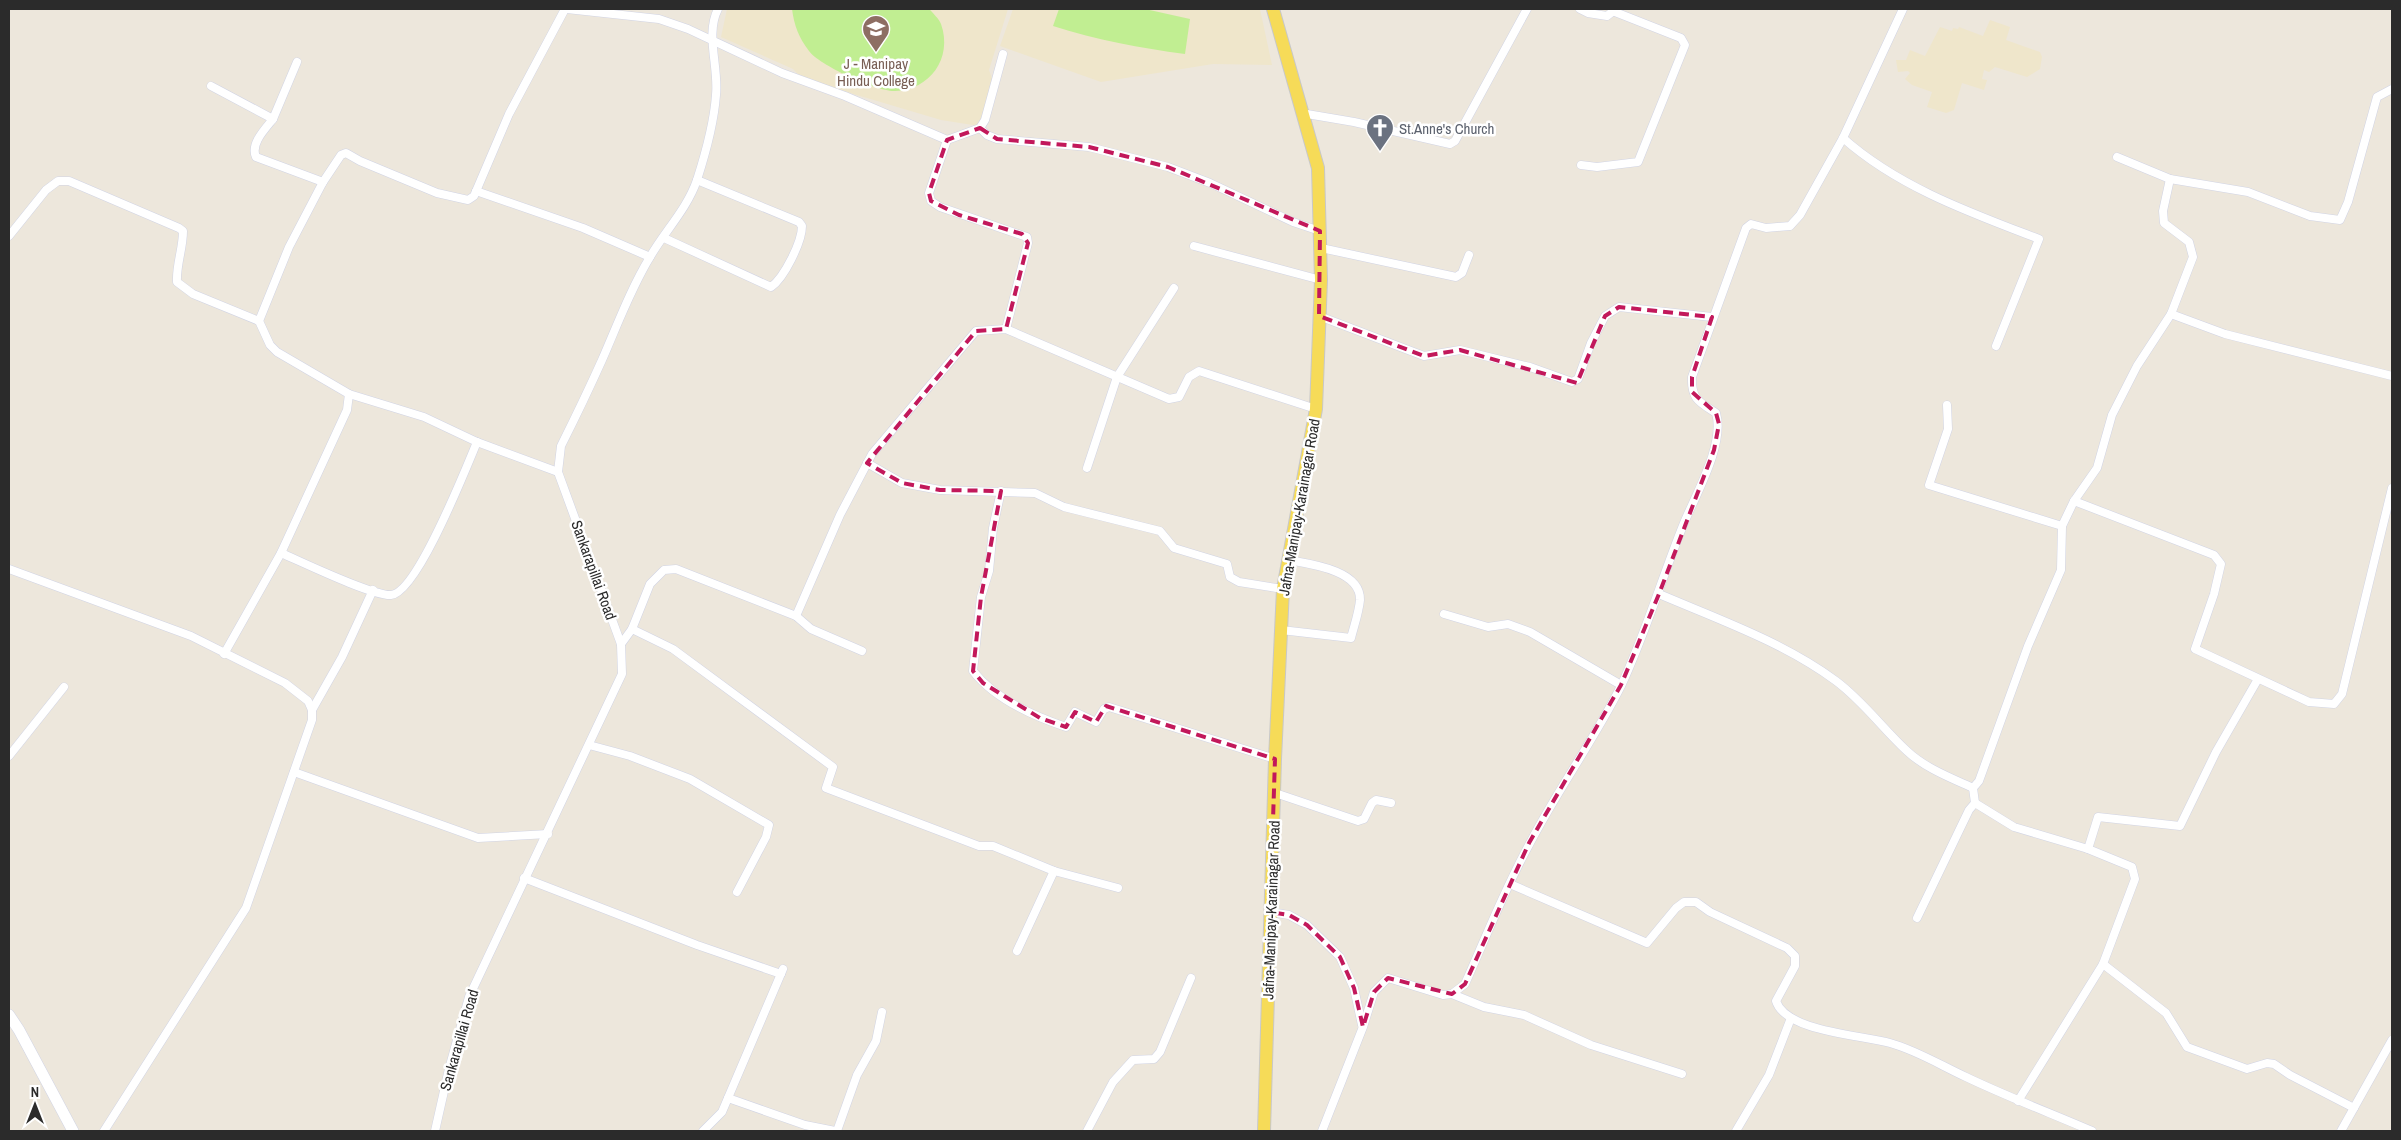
<svg xmlns="http://www.w3.org/2000/svg" width="2401" height="1140" font-family="'Archivo Narrow',sans-serif">
<style>
.education{fill:#efe6cb}
.pitch{fill:#c1ee92}
.lines{fill:none;stroke-linecap:round;stroke-linejoin:round}
.minor-casing{stroke:#d1d4e4;stroke-width:9}
.secondary-casing{stroke:#d1d4e4;stroke-width:12}
.primary-casing{stroke:#c8c8c8;stroke-width:14}
.minor{stroke:#fff;stroke-width:8}
.secondary{stroke:#fff;stroke-width:11}
.primary{stroke:#f6db58;stroke-width:12}
.marked{fill:none;stroke:#c2185b;stroke-width:4;stroke-dasharray:10 6;stroke-linejoin:round}
.labels{text-anchor:middle;dominant-baseline:central;stroke-width:5;stroke-linejoin:round;paint-order:stroke}
.education-label{font-size:15px;fill:#785e54;stroke:#fff}
.worship-label{font-size:15px;fill:#5b616d;stroke:#fff;text-anchor:start}
.street-label{font-size:15px;fill:#2b2b2b;stroke:#fff}
</style>
<rect width="100%" height="100%" fill="#ede7dc"/>
<g class="education">
<polygon points="727,9 1008,9 989,70 993,81 979,126 941,120 803,79 793,69 721,37"/>
<polygon points="1013,9 1260,9 1272,65 1213,64 1101,82 1000,46"/>
<polygon points="1990,20 2010,27 2006,40 2040,52 2042,57 2040,69 2027,77 1995,67 1989,72 1984,70 1982,79 1987,80 1984,90 1962,83 1954,110 1946,113 1927,107 1932,92 1912,85 1905,79 1910,73 1908,71 1898,72 1896,60 1906,60 1910,50 1925,56 1940,27 1952,31 1953,28 1958,29 1959,27 1983,36"/>
</g>
<g class="pitch">
<path d="M792,9H929C933,13 939,19 941,24C953,58 930,90 895,91C877,92 819,65 809,51C799,38 794,25 792,9Z"/>
<path d="M1059,9H1145L1190,19L1185,54C1140,48 1097,40 1053,26Z"/>
</g>
<g class="lines">
<defs>
<g id="minor">
<polyline points="567,9 659,19 688,29 782,73 845,96 947,140"/>
<polyline points="1580,9 1588,13 1607,16 1616,9"/>
<polyline points="1003,54 985,120 980,128 947,140 929,193 931,201 940,207 1027,237 1028,243 1006,329"/>
<path d="M211,86L273,119C265,129 250,144 256,157L323,182"/>
<polyline points="1301,113 1354,122 1450,144 1455,141 1527,9"/>
<polyline points="273,119 297,62"/>
<polyline points="980,128 987,135 997,139 1089,147 1168,167 1210,183 1293,222 1320,231"/>
<path d="M1843,138C1898,187 1971,213 2039,239L1996,346"/>
<polyline points="2117,157 2170,179 2248,192 2310,216 2340,220 2348,202 2377,97 2392,89"/>
<polyline points="1581,165 1597,167 1638,162 1685,45 1681,38 1615,12"/>
<polyline points="476,191 583,228 650,257"/>
<path d="M9,236L46,190L58,181H69L179,228L183,231C183,249 176,265 177,282L193,294L259,321L270,345L277,352L349,394L424,417L477,442L558,472"/>
<path d="M664,238L771,287C784,278 802,242 802,226L799,222L697,180"/>
<polyline points="1194,246 1321,280"/>
<polyline points="1321,248 1456,277 1462,273 1469,255"/>
<polyline points="2171,314 2225,334 2392,376"/>
<polyline points="1319,316 1424,356 1460,350 1530,367 1572,382 1578,379 1591,343 1605,316 1619,307 1712,317"/>
<polyline points="259,321 289,247 323,182 341,155 346,153 360,161 437,193 468,200 474,196 509,114 565,9"/>
<polyline points="1947,405 1948,429 1929,485 2062,526"/>
<polyline points="867,463 902,483 940,490 1035,493 1064,507 1160,531 1174,548 1227,564 1230,577 1239,582 1283,589"/>
<polyline points="1087,468 1117,377 1174,288"/>
<path d="M1001,491L993,528L989,571L981,597L973,671C994,698 1033,716 1066,727L1075,712L1096,722L1104,709L1109,707L1275,759"/>
<polyline points="2074,501 2214,555 2221,564 2214,594 2195,649 2309,702 2334,704 2342,694 2392,488"/>
<path d="M281,553C302,562 372,596 391,595C417,593 466,468 477,442"/>
<polyline points="9,569 191,636 285,683 308,701 312,710 312,720 246,908 104,1131"/>
<path d="M1659,594C1720,620 1783,642 1836,681C1863,701 1883,729 1907,751C1925,768 1951,778 1973,788"/>
<polyline points="1444,614 1488,627 1508,624 1530,632 1621,685"/>
<polyline points="796,616 811,629 862,651"/>
<polyline points="632,629 673,649 833,767 826,788 979,846 993,846 1054,871 1118,888"/>
<path d="M1281,630L1351,638C1354,626 1359,612 1360,600C1361,570 1310,564 1288,560"/>
<polyline points="621,644 632,629 650,584 664,570 676,569 796,616 840,515 872,454 976,331 1006,329 1169,399 1179,397 1189,377 1199,371 1316,409"/>
<polyline points="224,654 281,553 347,410 349,394"/>
<polyline points="312,710 342,657 373,590"/>
<polyline points="589,745 630,756 690,779 769,825 766,837 737,892"/>
<polyline points="9,756 64,687"/>
<polyline points="294,772 478,838 548,834"/>
<polyline points="1275,793 1358,821 1364,819 1372,803 1376,800 1391,803"/>
<polyline points="1975,803 2014,827 2088,849 2132,867 2135,879 2103,964 2018,1101"/>
<polyline points="2088,849 2098,817 2180,826 2216,752 2258,679"/>
<polyline points="524,878 697,945 781,974"/>
<path d="M1510,884L1647,943L1676,908L1684,902H1696L1710,912L1787,948L1795,956V966L1776,1001C1786,1032 1862,1035 1890,1043C1916,1050 1942,1066 1966,1077C2008,1097 2050,1113 2092,1131"/>
<polyline points="1270,912 1289,915 1307,925 1340,957 1354,988 1362,1025"/>
<polyline points="1917,918 1969,810 1975,803 1973,788 1979,781 2028,646 2061,570 2062,526 2074,501 2097,468 2112,415 2137,366 2171,314 2193,257 2189,242 2164,223 2163,211 2170,179"/>
<polyline points="1017,951 1054,871"/>
<polyline points="2103,964 2166,1013 2187,1047 2247,1069 2267,1063 2274,1064 2290,1075 2354,1108"/>
<polyline points="1452,994 1484,1007 1524,1015 1591,1045 1682,1074"/>
<polyline points="728,1098 805,1125 835,1131"/>
<path d="M435,1131L449,1069L469,997L622,674L621,644L558,472L561,446C575,418 589,389 602,360C617,326 630,290 650,257C665,231 687,209 697,180C706,152 714,123 716,95C719,67 705,34 718,9"/>
<polyline points="703,1131 722,1112 783,969"/>
<polyline points="837,1131 857,1075 876,1041 882,1012"/>
<polyline points="1087,1131 1113,1082 1133,1060 1154,1059 1160,1052 1191,978"/>
<path d="M1322,1131L1363,1027L1374,992L1388,978L1443,995L1452,994L1465,984C1486,937 1505,888 1530,843C1558,789 1594,740 1621,686C1646,633 1662,577 1684,523C1696,494 1725,444 1716,413C1699,402 1691,399 1692,377L1746,228L1751,224L1766,228L1790,226L1800,215L1843,138L1903,9"/>
<polyline points="1736,1131 1769,1075 1791,1018"/>
<polyline points="2341,1131 2392,1040"/>
</g>
<polyline id="secondary" points="9,1015 19,1030 73,1131"/>
<polyline id="primary" points="1264,1131 1275,759 1283,589 1316,409 1321,280 1318,168 1273,9"/>
</defs>
<use href="#minor" class="minor-casing"/>
<use href="#secondary" class="secondary-casing"/>
<use href="#primary" class="primary-casing"/>
<use href="#minor" class="minor"/>
<use href="#secondary" class="secondary"/>
<use href="#primary" class="primary"/>
</g>
<path class="marked" d="M980,128L997,139L1089,147L1168,167L1320,231L1319,316L1424,356L1460,350L1577,383L1605,316L1619,307L1712,317L1692,377V392L1716,413L1719,424L1714,450L1659,594L1621,685L1529,843L1465,984L1452,994L1388,978L1374,992L1363,1027L1354,988L1340,957L1307,925L1289,915L1270,912L1275,759L1106,706L1096,722L1075,712L1066,727L1040,718L983,683L973,671L981,597L1001,491L940,490L902,483L867,463L976,331L1006,329L1028,243L1022,234L959,215L931,201L929,193L947,140Z"/>
<defs>
<symbol id="school-pin" viewBox="-11 -11 22 30"><path d="M0 17L-7.5 6A9.5 9.5 0 1 1 7.5 6Z" fill="#8d6e63" stroke="#fff"/><path d="M0-5L7-2L0 1L-7-2ZM-4 1L0 2.5L4 1V4Q0 6-4 4Z" fill="#fff"/></symbol>
<symbol id="church-pin" viewBox="-11 -11 22 30"><path d="M0 17L-7.5 6A9.5 9.5 0 1 1 7.5 6Z" fill="#6b7280" stroke="#fff"/><path d="M-1.2-6h2.4v3.5h3.3v2.4h-3.3V6h-2.4V-.1h-3.3v-2.4h3.3Z" fill="#fff"/></symbol>
</defs>
<g fill-rule="evenodd">
<use href="#school-pin" x="860" y="13" width="32" height="43"/>
<use href="#church-pin" x="1364" y="112" width="32" height="43"/>
</g>
<g class="labels">
<g class="education-label">
<text x="876" y="63">J - Manipay<tspan x="876" dy="17">Hindu College</tspan></text>
</g>
<g class="worship-label">
<text x="1399" y="128">St.Anne's Church</text>
</g>
<g class="street-label">
<text transform="translate(1299 507) rotate(-80)">Jafna-Manipay-Karainagar Road</text>
<text transform="translate(594 570) rotate(70)">Sankarapillai Road</text>
<text transform="translate(1271 910) rotate(-88)">Jafna-Manipay-Karainagar Road</text>
<text transform="translate(459 1040) rotate(-74)">Sankarapillai Road</text>
</g>
</g>
<rect width="2401" height="1140" fill="none" stroke="#2b2b2b" stroke-width="20"/>
<g transform="translate(35 1105)" stroke="#ffffff" stroke-width="4" paint-order="stroke">
<path d="M0-4L9 19L0 12L-9 19Z" fill="#2b2b2b"/>
<text y="-8" font-size="14" font-weight="bold" text-anchor="middle" fill="#2b2b2b">N</text>
</g>
</svg>
